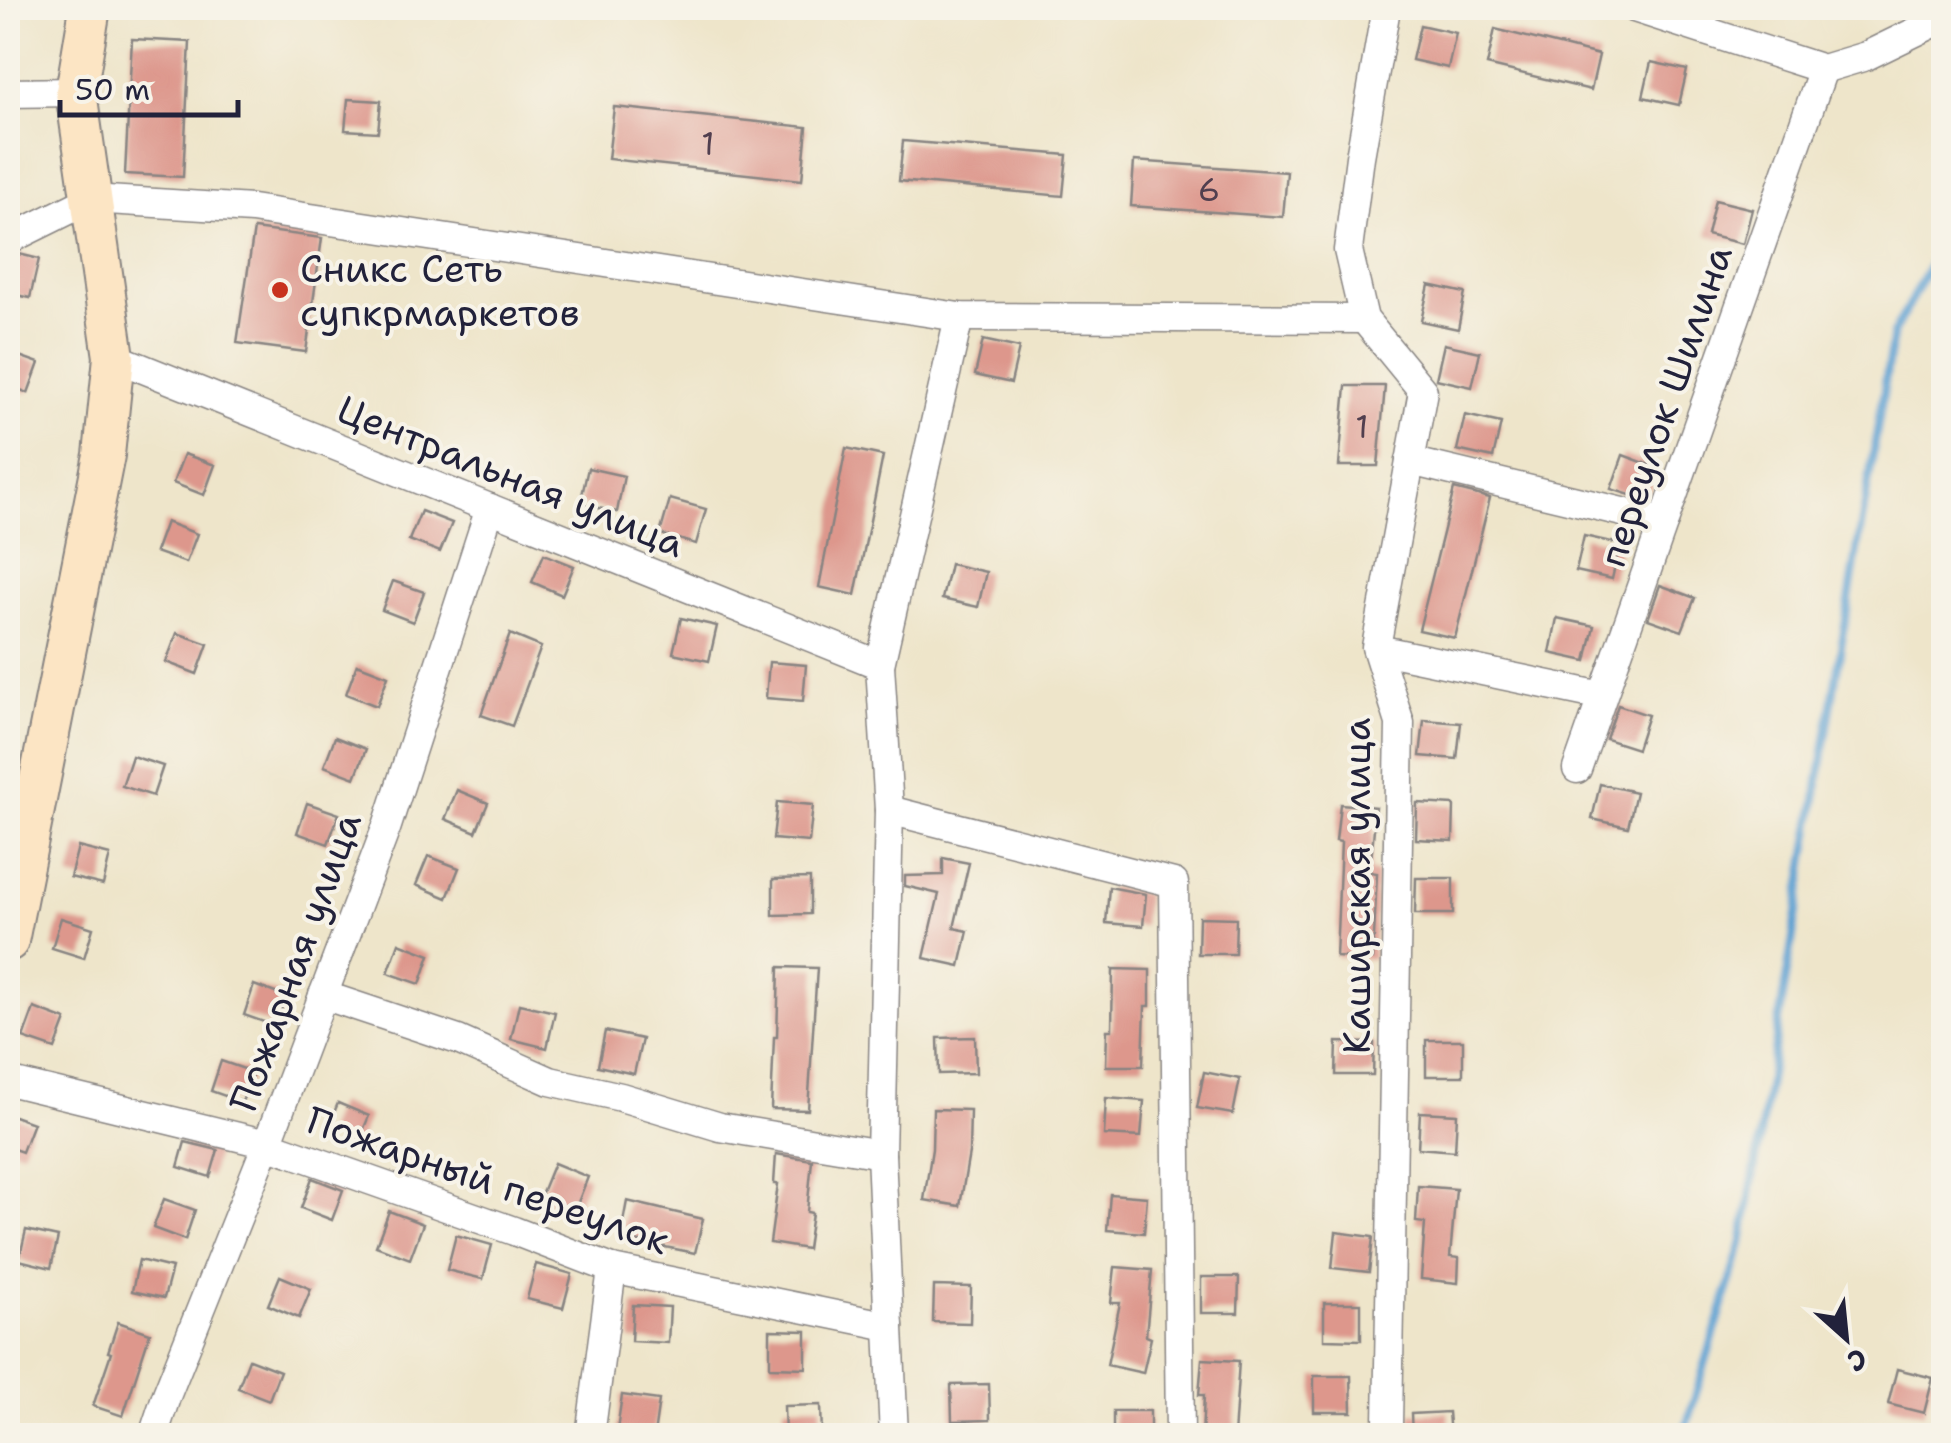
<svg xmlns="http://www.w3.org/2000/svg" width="1951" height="1443" font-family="'Shantell Sans',sans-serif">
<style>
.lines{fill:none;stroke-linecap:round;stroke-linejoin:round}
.stream{stroke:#5ea1d2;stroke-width:8}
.building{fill:#dd978c}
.street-casing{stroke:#888482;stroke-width:31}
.secondary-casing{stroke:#888482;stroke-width:44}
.street{stroke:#fff;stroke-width:28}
.secondary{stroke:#fce5c4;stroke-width:40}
.poi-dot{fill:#c8321e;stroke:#f7f3e8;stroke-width:4}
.labels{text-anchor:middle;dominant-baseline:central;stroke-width:8;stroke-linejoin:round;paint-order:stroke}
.number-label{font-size:32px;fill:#513f4f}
.poi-label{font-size:38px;fill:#22223b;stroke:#f7f3e8;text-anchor:start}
.street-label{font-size:38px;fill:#22223b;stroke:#f7f3e8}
</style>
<rect width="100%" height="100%" fill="#f7f3e8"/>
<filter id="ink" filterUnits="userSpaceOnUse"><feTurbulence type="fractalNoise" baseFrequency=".01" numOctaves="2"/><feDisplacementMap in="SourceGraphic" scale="20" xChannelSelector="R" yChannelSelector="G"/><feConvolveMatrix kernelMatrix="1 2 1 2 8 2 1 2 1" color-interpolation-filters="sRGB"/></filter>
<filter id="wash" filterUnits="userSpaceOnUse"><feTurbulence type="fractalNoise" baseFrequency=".0048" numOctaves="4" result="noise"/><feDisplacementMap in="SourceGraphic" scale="40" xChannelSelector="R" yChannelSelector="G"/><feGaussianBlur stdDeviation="2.25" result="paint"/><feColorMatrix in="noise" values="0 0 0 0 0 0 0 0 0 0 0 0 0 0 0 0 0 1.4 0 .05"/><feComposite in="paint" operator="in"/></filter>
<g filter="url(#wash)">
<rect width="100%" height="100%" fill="#eee5ca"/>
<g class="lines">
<polyline class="stream" points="1683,1436 1742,1244 1893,334 1944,238"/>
</g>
<g id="blocks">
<g class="building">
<polygon points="1420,25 1456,33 1448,68 1412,60"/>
<polygon points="1495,29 1599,55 1591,90 1487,65"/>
<polygon points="132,39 190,42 183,177 125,174"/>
<polygon points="1651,62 1687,70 1679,105 1643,97"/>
<polygon points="348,99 381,101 378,132 345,130"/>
<polygon points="614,107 807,127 802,180 608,159"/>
<polygon points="903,141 1067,155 1063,196 899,181"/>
<polygon points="1134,161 1287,172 1283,217 1131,206"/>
<polygon points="1715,200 1752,209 1743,244 1707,235"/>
<polygon points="254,229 322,238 306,352 237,343"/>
<polygon points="19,254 39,259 30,298 8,293 8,257"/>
<polygon points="1429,285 1465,293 1458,329 1421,321"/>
<polygon points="983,340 1019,348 1011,383 975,375"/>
<polygon points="1444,344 1480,352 1472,387 1436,379"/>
<polygon points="8,352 39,363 28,393 8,385"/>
<polygon points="1346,386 1385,386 1378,466 1339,466"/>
<polygon points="1465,415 1501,423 1493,458 1457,450"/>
<polygon points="846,448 883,456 855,595 819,587"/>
<polygon points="184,454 215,465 204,495 173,483"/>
<polygon points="1623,455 1658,468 1646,500 1611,489"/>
<polygon points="588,468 624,476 617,512 580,504"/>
<polygon points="1454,489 1490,498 1455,638 1419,630"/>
<polygon points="670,499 706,509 696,544 660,534"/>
<polygon points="421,511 452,523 440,552 409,540"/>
<polygon points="166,522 197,534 186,563 155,552"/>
<polygon points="1584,536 1620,544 1612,579 1576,571"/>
<polygon points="544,554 574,566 562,595 532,582"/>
<polygon points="950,564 986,572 978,607 942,599"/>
<polygon points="393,581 424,592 413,622 382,610"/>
<polygon points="1660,585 1695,598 1682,631 1648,619"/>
<polygon points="681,618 717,626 709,661 673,653"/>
<polygon points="1557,618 1594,626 1586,661 1550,653"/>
<polygon points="177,633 208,644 197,674 166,662"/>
<polygon points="510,634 541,647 512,726 481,715"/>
<polygon points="769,662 806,665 803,701 766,698"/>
<polygon points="357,664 388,676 377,706 346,694"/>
<polygon points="1618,705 1648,715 1637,749 1606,739"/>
<polygon points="1424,720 1461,723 1457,759 1420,756"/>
<polygon points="335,737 366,749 355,778 324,766"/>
<polygon points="132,756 163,766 153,796 122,786"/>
<polygon points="1600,784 1636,792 1628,827 1592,819"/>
<polygon points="457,790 488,803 476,832 445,819"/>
<polygon points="777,802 813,805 809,842 773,839"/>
<polygon points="307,803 339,814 328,844 297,833"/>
<polygon points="1417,803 1454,805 1453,841 1416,839"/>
<polygon points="1340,804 1376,807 1370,872 1377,873 1373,959 1336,957 1341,842 1336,841"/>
<polygon points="78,847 110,855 103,885 70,877"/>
<polygon points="428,856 459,868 447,898 416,885"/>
<polygon points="943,858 969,863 954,928 968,931 960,966 924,958 939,894 905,886 905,876 943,875"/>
<polygon points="810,878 810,914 773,915 773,879"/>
<polygon points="1416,878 1453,878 1453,914 1415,914"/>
<polygon points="1109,887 1146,894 1143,926 1106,923"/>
<polygon points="1199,917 1236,918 1235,954 1198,954"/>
<polygon points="61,918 93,928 84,958 52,948"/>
<polygon points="399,943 430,955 420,984 388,973"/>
<polygon points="779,967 817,968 808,1110 771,1109 774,1037 777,1037"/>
<polygon points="1113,969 1150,970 1150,1006 1145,1006 1143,1066 1106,1066 1107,1030 1112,1030"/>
<polygon points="254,985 286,997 275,1026 244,1015"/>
<polygon points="519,1004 555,1012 547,1048 511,1039"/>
<polygon points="34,1008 66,1020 55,1049 23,1038"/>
<polygon points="605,1031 642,1039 634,1074 598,1066"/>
<polygon points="975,1037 976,1073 939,1074 938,1038"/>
<rect x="1426" y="1040" width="37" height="36"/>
<polygon points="1337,1042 1374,1043 1373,1075 1336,1075"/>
<polygon points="221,1061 253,1072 242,1102 211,1091"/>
<polygon points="1204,1072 1240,1079 1233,1114 1197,1108"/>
<polygon points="1106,1098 1144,1101 1141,1137 1104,1135"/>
<polygon points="338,1103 369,1116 357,1145 326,1132"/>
<polygon points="933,1109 970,1110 969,1153 960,1206 924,1200 932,1149"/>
<polygon points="1420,1112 1457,1114 1455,1151 1418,1148"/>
<polygon points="8,1114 33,1123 22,1152 8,1147"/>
<polygon points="185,1142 218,1150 210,1177 178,1167"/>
<polygon points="776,1154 812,1160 807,1212 812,1213 807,1249 770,1243 778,1184 774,1184"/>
<polygon points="554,1163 588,1177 575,1210 540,1197"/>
<polygon points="312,1178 343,1190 332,1220 301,1208"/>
<polygon points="1418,1186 1456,1189 1450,1257 1459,1258 1458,1283 1421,1279 1425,1223 1416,1222"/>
<polygon points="1110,1194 1147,1197 1144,1233 1107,1230"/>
<polygon points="164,1199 195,1210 185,1240 153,1228"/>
<polygon points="627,1201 703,1219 695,1253 620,1238"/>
<polygon points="389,1211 423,1224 410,1259 376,1246"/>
<polygon points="26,1230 58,1237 51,1268 19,1260"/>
<polygon points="1336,1232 1373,1237 1369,1272 1332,1268"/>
<polygon points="456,1235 492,1245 483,1279 447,1270"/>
<polygon points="139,1260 172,1268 164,1298 132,1291"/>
<polygon points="536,1264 572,1274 563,1308 527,1299"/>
<polygon points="1115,1267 1152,1270 1146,1336 1151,1338 1143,1373 1107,1365 1120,1303 1111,1303"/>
<polygon points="280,1276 311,1289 299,1318 268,1305"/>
<polygon points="1201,1277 1239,1277 1238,1313 1201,1313"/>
<polygon points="934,1286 971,1287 970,1323 933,1322"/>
<polygon points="1324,1303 1361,1303 1361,1340 1324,1339"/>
<polygon points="633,1305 670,1307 668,1343 631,1341"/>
<polygon points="118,1322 150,1333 123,1416 93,1406 111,1353 108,1352"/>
<polygon points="770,1330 806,1331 806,1368 770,1367"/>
<polygon points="249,1359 280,1371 269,1400 238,1388"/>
<polygon points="1202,1359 1239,1361 1234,1436 1202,1436 1204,1395 1199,1395"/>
<polygon points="1897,1369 1933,1378 1924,1413 1888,1404"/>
<polygon points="1314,1376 1351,1376 1352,1412 1314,1412"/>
<polygon points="989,1384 990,1420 952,1421 951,1385"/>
<polygon points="622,1395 659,1400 654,1435 617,1430"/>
<polygon points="821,1405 822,1436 785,1436 784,1406"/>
<rect x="1113" y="1411" width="37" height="25"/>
<polygon points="1448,1412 1450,1436 1412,1436 1411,1414"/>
</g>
</g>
</g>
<g filter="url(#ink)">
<use href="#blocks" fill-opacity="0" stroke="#888482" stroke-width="2.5"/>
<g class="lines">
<defs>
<g id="street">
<polyline points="1386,8 1360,157 1348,250 1364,319 1423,391 1376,647 1400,723 1388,1425 1391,1436"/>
<polyline points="1634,8 1823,69 1866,56 1944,18"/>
<polyline points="8,93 76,92"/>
<polyline points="8,240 91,199 252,209 959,317 1364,319"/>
<polyline points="114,357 880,665"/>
<polyline points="1410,461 1664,522"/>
<polyline points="1377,649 1602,696"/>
<polyline points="1577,769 1823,69"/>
<polyline points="889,810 1174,883 1180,1436"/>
<polyline points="323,995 458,1040 550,1081 621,1097 720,1127 881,1154"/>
<polyline points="8,1081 267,1144 514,1231 612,1269 889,1326"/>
<polyline points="153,1436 167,1394 267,1144 387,826 490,508"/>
<polyline points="590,1436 612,1269"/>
<polyline points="894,1436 881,1154 889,810 880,665 959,317"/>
</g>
<polyline id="secondary" points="8,941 104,455 114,357 76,92 90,8"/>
</defs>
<use href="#street" class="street-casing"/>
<use href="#secondary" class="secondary-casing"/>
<use href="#street" class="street"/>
<use href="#secondary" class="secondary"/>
</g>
</g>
<circle class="poi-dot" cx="280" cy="290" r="10"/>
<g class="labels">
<g class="number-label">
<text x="708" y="143">1</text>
<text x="1209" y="189">6</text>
<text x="1362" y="426">1</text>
</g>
<g class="poi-label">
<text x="300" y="268">Сникс Сеть<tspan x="300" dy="44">супкрмаркетов</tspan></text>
</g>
<g class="street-label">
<text transform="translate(1665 406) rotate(-71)">переулок Шилина</text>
<text transform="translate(511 476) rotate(22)">Центральная улица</text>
<text transform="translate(1356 886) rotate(-90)">Каширская улица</text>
<text transform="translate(295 962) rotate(-70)">Пожарная улица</text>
<text transform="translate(488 1180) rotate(19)">Пожарный переулок</text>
</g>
</g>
<rect width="1951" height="1443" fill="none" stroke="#f7f3e8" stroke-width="40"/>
<g transform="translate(1846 1338) rotate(153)" stroke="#f7f3e8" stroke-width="8" paint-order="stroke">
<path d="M0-8L18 38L0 25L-18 38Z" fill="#22223b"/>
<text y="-15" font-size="28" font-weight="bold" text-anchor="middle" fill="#22223b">С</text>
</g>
<path d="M60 100v15h178v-15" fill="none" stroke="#22223b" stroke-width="5"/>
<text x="75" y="100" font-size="30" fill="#22223b" stroke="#f7f3e8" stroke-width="8" paint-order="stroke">50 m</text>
</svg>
